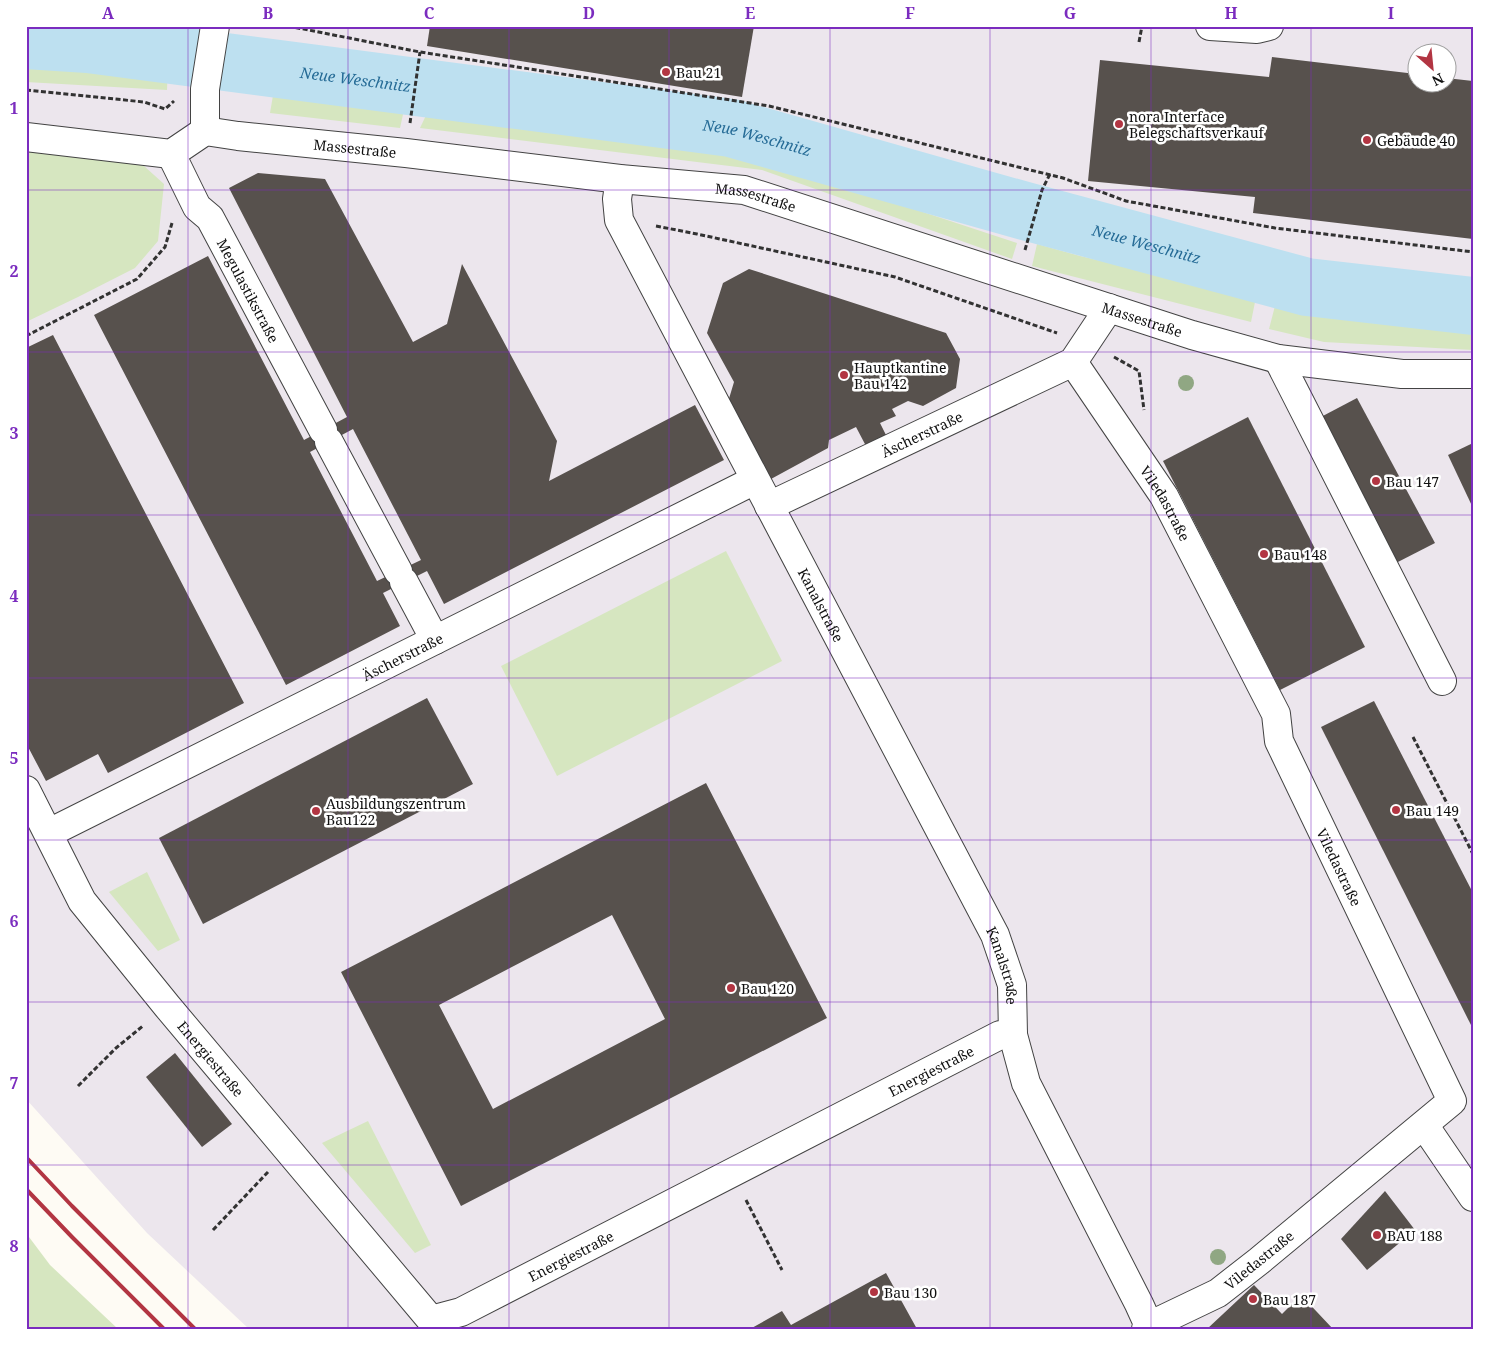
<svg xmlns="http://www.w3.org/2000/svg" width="1499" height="1355" font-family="'Noto Serif',serif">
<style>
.industrial{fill:#ece6ed;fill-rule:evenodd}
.green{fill:#d6e6c0}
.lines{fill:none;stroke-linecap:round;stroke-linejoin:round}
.river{stroke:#bde0f0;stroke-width:58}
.building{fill:#57514d;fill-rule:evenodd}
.minor-casing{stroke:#434343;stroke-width:30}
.path{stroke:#323232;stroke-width:3;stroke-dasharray:5 2.5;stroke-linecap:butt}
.minor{stroke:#fff;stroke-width:28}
.rail{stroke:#b23542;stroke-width:4}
.tree{fill:#90a783}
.grid{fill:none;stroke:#7b2cbf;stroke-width:1;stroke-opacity:0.55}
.poi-dot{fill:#b23542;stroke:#fff;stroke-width:2}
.labels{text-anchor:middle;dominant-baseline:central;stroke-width:5;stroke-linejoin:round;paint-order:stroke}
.poi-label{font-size:14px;fill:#101010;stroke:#fff;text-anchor:start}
.street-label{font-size:14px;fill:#101010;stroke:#fff}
.water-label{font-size:15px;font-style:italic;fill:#256b96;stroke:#fff}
.neatline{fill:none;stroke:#7b2cbf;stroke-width:2}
.grid-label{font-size:16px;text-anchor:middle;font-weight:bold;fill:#7b2cbf}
</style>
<rect width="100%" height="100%" fill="#fefbf4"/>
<path class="industrial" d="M26,26H1473V1329H249L147,1233L26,1099ZM1416,52H1446V82H1416Z"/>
<g class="green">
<polygon points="26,51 168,63 167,90 26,82"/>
<polygon points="276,78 407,96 400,128 270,113"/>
<polygon points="430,107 762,159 1017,243 1012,259 762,170 420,128"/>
<polygon points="26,149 76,149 144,166 164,184 158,241 135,268 78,297 26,322"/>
<polygon points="1037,244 1080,256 1256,297 1251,322 1032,266"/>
<polygon points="1277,298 1381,318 1473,319 1473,350 1324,342 1269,329"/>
<polygon points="726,551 782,661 557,776 501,666"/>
<polygon points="147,872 180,940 158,951 109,892"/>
<polygon points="368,1121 431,1245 415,1253 322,1143"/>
<polygon points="26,1233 50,1265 118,1329 26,1329"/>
</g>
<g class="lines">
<path class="river" id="s1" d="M26,40L88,44L731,128L1025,211L1307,287L1473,306"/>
</g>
<g class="building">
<polygon points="430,26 754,26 742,97 427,46"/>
<polygon points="1272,57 1416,74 1416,82 1446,82 1446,78 1473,81 1473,239 1253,213 1255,197 1088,181 1100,60 1269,77"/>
<path d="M258,173L325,179L413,342L447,324L462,264L557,441L549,481L695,405L724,460L444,604L427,571L383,593L400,626L286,685L94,315L208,256L304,440L347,417L229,188ZM353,429L421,560L377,581L310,452Z"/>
<polygon points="749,269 946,333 960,359 956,388 923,406 908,401 892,409 896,416 880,423 886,435 866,446 856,427 829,440 828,448 771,479 728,402 734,382 707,333 723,283"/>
<polygon points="53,335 244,703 108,773 98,754 46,781 26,743 26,348"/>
<polygon points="1357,398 1435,543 1394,564 1319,418"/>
<polygon points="1248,417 1365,647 1280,690 1163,461"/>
<polygon points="1473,443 1473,508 1448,455"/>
<polygon points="427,698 473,784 203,924 159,838"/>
<polygon points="1374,701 1473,893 1473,1029 1321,727"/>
<path d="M706,783L827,1018L461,1206L341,972ZM612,915L665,1019L493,1109L439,1005Z"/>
<polygon points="175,1053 232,1124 202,1147 146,1077"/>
<polygon points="1385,1191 1415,1230 1367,1270 1341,1239"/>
<polygon points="886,1273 917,1329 750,1329 782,1311 791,1325"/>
<polygon points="1254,1285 1282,1314 1301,1295 1333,1329 1207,1329"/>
</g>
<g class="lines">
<defs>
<g id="minor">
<polyline points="1210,26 1257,29 1269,26"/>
<polyline points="205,131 205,89 215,26"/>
<path id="s2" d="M26,137L171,154L205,131L238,136L406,153L620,179L744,190L1192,335L1278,359L1402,374H1473"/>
<path id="s3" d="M171,154L197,207L210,218L323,430"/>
<path id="s4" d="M620,179L617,199L619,220L995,935L1012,985L1013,1035L1026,1083L1139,1304L1149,1326L1146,1329"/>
<polyline points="1278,359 1442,681"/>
<path id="s5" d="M1073,362L1164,496L1276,714L1279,741L1452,1101L1259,1261L1218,1293L1149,1326"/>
<polyline points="329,442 398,571"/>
<path id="s6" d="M769,506L1073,362L1109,308"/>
<polyline points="404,582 435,640"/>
<path id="s7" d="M26,790L82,901L167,1006L431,1320L461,1312L1000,1035H1013"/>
<path id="s8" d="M49,833L755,480"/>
<polyline points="1424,1125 1473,1197"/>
</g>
</defs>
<use href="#minor" class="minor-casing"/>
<g class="path">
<polyline points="288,26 420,52 769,106 1063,178 1126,201 1275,228 1473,252"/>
<polyline points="1139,42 1142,26"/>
<polyline points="26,90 144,102 165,109 174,101"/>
<polyline points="410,123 420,52"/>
<polyline points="656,226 697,234 895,277 1057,333"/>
<polyline points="1025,250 1042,190 1050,174"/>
<polyline points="26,336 137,279 165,247 172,223"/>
<polyline points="1114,357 1139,371 1144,410"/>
<polyline points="1413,737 1473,854"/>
<polyline points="78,1086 116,1048 144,1025"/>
<polyline points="746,1200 782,1270"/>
<polyline points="213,1230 268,1172"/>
</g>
<use href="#minor" class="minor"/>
<g class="rail">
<polyline points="26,1157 72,1206 195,1329"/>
<polyline points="26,1189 72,1237 164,1329"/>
</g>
</g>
<g class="tree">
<circle cx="1186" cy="383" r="8"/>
<circle cx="1218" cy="1257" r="8"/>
</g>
<path class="grid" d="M188,26V1329M348,26V1329M509,26V1329M669,26V1329M830,26V1329M990,26V1329M1151,26V1329M1311,26V1329M26,190H1473M26,352H1473M26,515H1473M26,678H1473M26,840H1473M26,1002H1473M26,1165H1473"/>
<g class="poi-dot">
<circle cx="666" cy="72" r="5"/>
<circle cx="1119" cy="124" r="5"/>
<circle cx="1367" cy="140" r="5"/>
<circle cx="844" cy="375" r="5"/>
<circle cx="1376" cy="481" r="5"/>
<circle cx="1264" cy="554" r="5"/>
<circle cx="1396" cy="810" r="5"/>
<circle cx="316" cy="811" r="5"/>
<circle cx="731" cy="988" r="5"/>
<circle cx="1377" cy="1235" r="5"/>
<circle cx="874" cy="1292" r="5"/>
<circle cx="1253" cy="1299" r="5"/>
</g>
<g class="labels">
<g class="poi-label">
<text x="676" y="72">Bau 21</text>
<text x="1129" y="116">nora Interface<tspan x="1129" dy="16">Belegschaftsverkauf</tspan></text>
<text x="1377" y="140">Gebäude 40</text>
<text x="854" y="367">Hauptkantine<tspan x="854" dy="16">Bau 142</tspan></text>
<text x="1386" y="481">Bau 147</text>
<text x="1274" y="554">Bau 148</text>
<text x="326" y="803">Ausbildungszentrum<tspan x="326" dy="16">Bau122</tspan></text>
<text x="1406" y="810">Bau 149</text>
<text x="741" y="988">Bau 120</text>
<text x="1387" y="1235">BAU 188</text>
<text x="884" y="1292">Bau 130</text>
<text x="1263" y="1299">Bau 187</text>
</g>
<g class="street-label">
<text stroke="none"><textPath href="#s2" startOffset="338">Massestraße</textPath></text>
<text stroke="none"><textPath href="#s2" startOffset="742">Massestraße</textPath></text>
<text stroke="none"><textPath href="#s3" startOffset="158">Megulastikstraße</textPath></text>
<text stroke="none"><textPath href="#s2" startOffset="1148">Massestraße</textPath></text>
<text stroke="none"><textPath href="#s6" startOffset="169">Äscherstraße</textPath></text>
<text stroke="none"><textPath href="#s5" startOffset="169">Viledastraße</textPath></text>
<text stroke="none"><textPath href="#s4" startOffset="476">Kanalstraße</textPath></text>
<text stroke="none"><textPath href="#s8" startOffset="395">Äscherstraße</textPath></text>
<text stroke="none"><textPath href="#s5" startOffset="574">Viledastraße</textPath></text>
<text stroke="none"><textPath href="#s4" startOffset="881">Kanalstraße</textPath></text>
<text stroke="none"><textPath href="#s7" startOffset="328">Energiestraße</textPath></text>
<text stroke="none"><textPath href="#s7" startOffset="1229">Energiestraße</textPath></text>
<text stroke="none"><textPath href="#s7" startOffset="824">Energiestraße</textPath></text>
<text transform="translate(1259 1260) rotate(-39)">Viledastraße</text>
</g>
<g class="water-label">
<text stroke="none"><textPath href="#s1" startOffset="332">Neue Weschnitz</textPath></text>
<text stroke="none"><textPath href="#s1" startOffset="738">Neue Weschnitz</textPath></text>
<text stroke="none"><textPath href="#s1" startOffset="1142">Neue Weschnitz</textPath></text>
</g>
</g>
<rect width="1499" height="1355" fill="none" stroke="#ffffff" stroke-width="55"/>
<g transform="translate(1432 68) rotate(153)"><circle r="24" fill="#ffffff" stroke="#9f9f9f"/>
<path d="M0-4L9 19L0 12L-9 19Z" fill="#b23542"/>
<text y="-8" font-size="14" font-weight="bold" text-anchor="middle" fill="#101010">N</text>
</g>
<rect x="28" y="28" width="1444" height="1300" class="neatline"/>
<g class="grid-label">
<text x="108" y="19">A</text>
<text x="268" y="19">B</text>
<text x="429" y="19">C</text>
<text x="589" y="19">D</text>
<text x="750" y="19">E</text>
<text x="910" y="19">F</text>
<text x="1070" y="19">G</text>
<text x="1231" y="19">H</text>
<text x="1391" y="19">I</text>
<text x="14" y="114">1</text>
<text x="14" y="277">2</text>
<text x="14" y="439">3</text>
<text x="14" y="602">4</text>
<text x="14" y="764">5</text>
<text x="14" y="927">6</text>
<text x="14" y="1089">7</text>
<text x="14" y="1252">8</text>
</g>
</svg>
